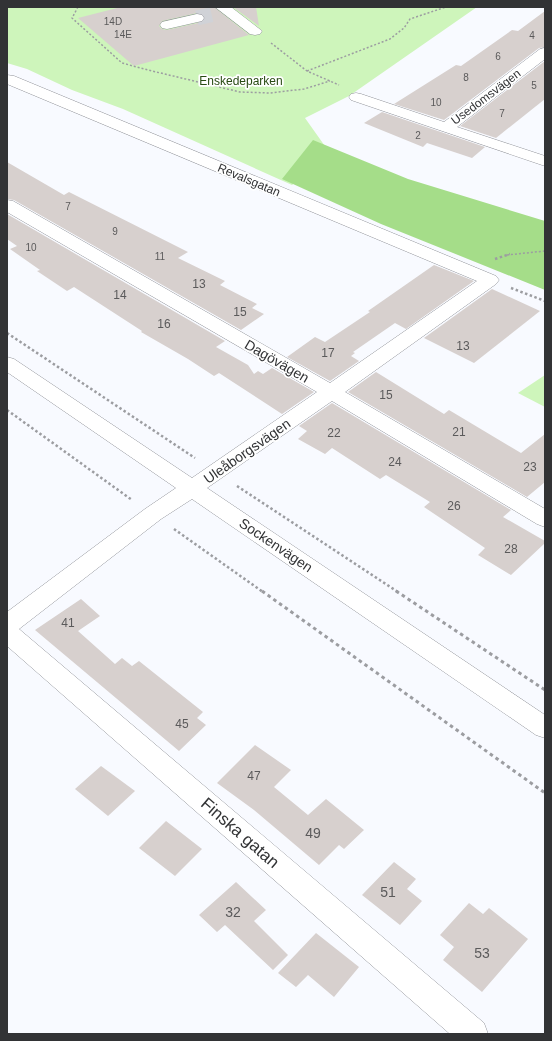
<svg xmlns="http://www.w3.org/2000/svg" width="552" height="1041" font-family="Helvetica,sans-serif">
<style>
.green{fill:#cef5bb}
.forest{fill:#a5dd89}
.building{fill:#d7d0ce;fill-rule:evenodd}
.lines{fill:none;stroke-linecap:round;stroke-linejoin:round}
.minor-tunnel{stroke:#d0d2d7;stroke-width:15;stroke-dasharray:15 8;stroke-linecap:butt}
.minor-casing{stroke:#92949a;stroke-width:1}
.path-far2{stroke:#9c9da1;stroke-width:1.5;stroke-dasharray:2 2;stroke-linecap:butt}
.path-far1{stroke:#9c9da1;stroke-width:2.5;stroke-dasharray:2.5 2.5;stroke-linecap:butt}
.path{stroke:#9c9da1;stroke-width:3;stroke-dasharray:3.5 3.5;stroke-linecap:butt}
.minor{fill:#fff;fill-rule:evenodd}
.labels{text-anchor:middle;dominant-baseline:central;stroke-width:3.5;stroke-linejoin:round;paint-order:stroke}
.far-number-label{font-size:10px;fill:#5b5a5b}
.far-park-label{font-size:12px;fill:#294c13;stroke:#fff}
.far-street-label{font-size:12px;fill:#323335;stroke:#fff}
.number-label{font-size:12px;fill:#5b5a5b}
.street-label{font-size:14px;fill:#323335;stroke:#fff}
.near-number-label{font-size:14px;fill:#5b5a5b}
.near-street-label{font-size:17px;fill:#323335;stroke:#fff}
</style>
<rect width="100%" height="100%" fill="#f8faff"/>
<g class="green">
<polygon points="7,7 477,7 349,96 305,118 327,149 320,162 292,185 123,109 72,90 27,69 7,63"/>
<polygon points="545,375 545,407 518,393"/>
</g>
<polygon class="forest" points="313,140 408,179 545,221 545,290 381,224 282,179"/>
<g class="building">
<path d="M121,7H214L249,35L134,66L78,18ZM197,13L202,14L205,17L202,22L167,30L162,29L159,26L162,21Z"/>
<polygon points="233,7 256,7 259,26"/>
<polygon points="545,11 545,47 539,48 444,120 394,104 456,65 461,66 512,30 518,31"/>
<polygon points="545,61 545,99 496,138 460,126"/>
<polygon points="382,112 485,147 472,158 427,143 423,147 364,123"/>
<polygon points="7,162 64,195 69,192 188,252 178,258 225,281 220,285 257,304 252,308 264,314 241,330 14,200 7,199"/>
<polygon points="7,214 225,341 216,347 248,365 254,374 258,371 263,374 272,368 314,392 282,414 219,373 214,376 188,359 141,332 142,331 74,287 67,291 37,271 40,270 10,249 17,246 7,239"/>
<polygon points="434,265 474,281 406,329 395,323 353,352 355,353 351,356 359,361 330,381 287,357 315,337 325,342 370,312 368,311"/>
<polygon points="492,289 540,311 474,363 424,338"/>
<polygon points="376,372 444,414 449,410 521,453 545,434 545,482 527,497 348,392"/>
<polygon points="332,403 511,510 503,517 545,541 545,543 511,575 478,555 485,548 424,507 430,502 386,475 380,479 332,448 325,454 298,439 307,431 299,426"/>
<polygon points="81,599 100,616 78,631 115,664 122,658 132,666 139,661 203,712 197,718 206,725 179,751 35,630"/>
<polygon points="255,745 291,770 274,787 308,815 326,799 364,830 344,849 339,845 319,865 254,810 217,783"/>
<polygon points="101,766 135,791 108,816 75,789"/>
<polygon points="166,821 202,849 175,876 139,848"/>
<polygon points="394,862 416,879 407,889 422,901 400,925 362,895"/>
<polygon points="236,882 266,910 254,921 288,955 273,970 225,925 217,932 199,915"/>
<polygon points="469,903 483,914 489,908 528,939 482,992 443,960 454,947 440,935"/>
<polygon points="316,933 359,967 334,997 308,975 296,987 278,973"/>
</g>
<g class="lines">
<polyline class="minor-tunnel" points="197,18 215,14"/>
<defs>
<g id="minor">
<polygon points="215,7 231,7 262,31 260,34 255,35 250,34"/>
<polygon points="197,14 202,15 204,18 202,21 167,29 162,28 160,25 162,22"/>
<polygon points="545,48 545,59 457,127 545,156 545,166 351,100 349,97 351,94 356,93 361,94 444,122 540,49"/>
<polygon points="7,75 14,76 496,276 499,280 496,284 345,392 545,509 545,527 537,524 332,401 207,488 545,715 545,738 536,735 192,499 161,519 19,629 484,1023 488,1034 450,1034 7,646 7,612 145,509 176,488 7,372 7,357 14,359 192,478 317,392 7,212 7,200 13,201 330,383 477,281 7,84"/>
</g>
</defs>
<use href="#minor" class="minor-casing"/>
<g class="path-far2">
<polyline points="78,7 72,18 122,63 148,70 240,92 270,93 304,89 330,81"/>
<polyline points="271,43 307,71 339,85"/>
<polyline points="307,71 390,39 404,28 410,19 446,7"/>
<polyline points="507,255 545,251"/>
</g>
<g class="path-far1">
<polyline points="495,259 510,254"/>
<polyline points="511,288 545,301"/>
<polyline points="7,333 195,458"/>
<polyline points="7,410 132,500"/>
<polyline points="237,486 398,592"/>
<polyline points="174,529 263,592"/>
</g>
<g class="path">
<polyline points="262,591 545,793"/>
<polyline points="396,591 545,690"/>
</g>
<use href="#minor" class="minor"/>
</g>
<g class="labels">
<g class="far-number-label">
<text x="113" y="21">14D</text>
<text x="123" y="34">14E</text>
<text x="532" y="35">4</text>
<text x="498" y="56">6</text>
<text x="466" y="77">8</text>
<text x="534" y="85">5</text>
<text x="436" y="102">10</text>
<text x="502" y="113">7</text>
<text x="418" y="135">2</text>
<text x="68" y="206">7</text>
<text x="115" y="231">9</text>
<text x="31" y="247">10</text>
<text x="160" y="256">11</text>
</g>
<g class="far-park-label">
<text x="241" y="81">Enskedeparken</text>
</g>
<g class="far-street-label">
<text transform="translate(486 97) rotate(-37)">Usedomsvägen</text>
<text transform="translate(249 180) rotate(23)">Revalsgatan</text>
</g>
<g class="number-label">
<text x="199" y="284">13</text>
<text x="120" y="295">14</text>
<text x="240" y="312">15</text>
<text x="164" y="324">16</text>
<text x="463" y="346">13</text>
<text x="328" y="353">17</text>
<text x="386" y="395">15</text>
<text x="459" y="432">21</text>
<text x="334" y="433">22</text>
<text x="395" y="462">24</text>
<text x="530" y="467">23</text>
<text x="454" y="506">26</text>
<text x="511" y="549">28</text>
<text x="68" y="623">41</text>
<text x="182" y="724">45</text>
<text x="254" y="776">47</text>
</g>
<g class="street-label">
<text transform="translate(277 361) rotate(30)">Dagövägen</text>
<text transform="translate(247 451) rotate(-35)">Uleåborgsvägen</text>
<text transform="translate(276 545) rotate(34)">Sockenvägen</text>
</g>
<g class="near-number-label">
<text x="313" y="833">49</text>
<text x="388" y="892">51</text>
<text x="233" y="912">32</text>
<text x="482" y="953">53</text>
</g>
<g class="near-street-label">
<text transform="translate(240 833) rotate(41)">Finska gatan</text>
</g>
</g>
<rect width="552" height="1041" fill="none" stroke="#323335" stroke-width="16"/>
</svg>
